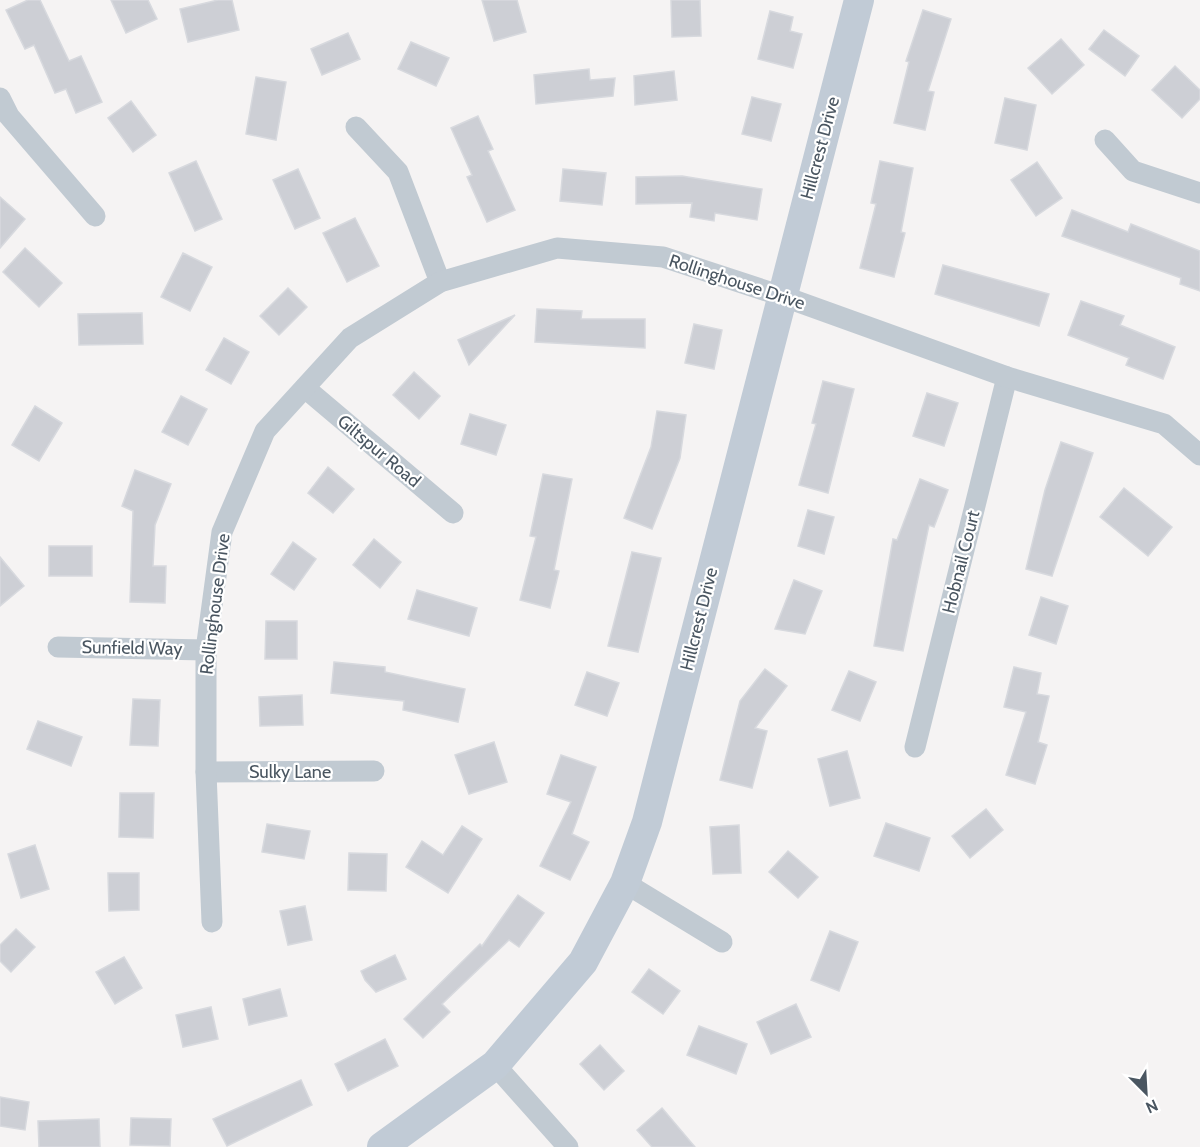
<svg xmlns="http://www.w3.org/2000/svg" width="1200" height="1147" font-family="Cabin,sans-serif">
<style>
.building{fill:#cdcfd5;stroke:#d7d9de;stroke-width:1.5}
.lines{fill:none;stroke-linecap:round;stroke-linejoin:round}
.street{stroke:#c1cad2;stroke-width:21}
.secondary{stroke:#c1cbd6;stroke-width:30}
.labels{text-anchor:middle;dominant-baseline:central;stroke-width:4.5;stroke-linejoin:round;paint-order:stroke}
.street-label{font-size:18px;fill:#4a5661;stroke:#fff}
</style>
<rect width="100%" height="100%" fill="#f5f3f3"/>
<g class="building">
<polygon points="28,0 40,0 69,61 81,56 102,102 76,113 66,89 55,93 34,45 25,49 6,10"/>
<polygon points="111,0 148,0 157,19 126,33"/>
<polygon points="218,0 232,0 239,30 188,42 180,9"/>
<polygon points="482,0 517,0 526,32 494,41"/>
<polygon points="671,0 700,0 701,36 672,37"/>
<polygon points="923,10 951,19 928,91 934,92 925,130 894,123 909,62 906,61"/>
<polygon points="770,11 793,17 790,31 802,34 793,68 758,59"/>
<polygon points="1104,30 1139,56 1125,76 1089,49"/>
<polygon points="348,33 360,59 322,75 311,49"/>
<polygon points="1061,39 1084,65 1052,94 1028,68"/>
<polygon points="411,42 449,58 436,86 398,69"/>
<polygon points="1175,66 1200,90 1200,99 1182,118 1152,90"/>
<polygon points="589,69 590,80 615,78 613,96 536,104 534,75"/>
<polygon points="674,71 677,100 635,105 634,76"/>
<polygon points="256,77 286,82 276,140 246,134"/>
<polygon points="752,97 781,104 771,141 742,134"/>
<polygon points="1005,98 1036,105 1027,150 995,143"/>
<polygon points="131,101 156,135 133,152 108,118"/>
<polygon points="478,116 493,149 488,151 515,210 487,222 467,177 472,175 451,128"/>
<polygon points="196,161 222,219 195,231 169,173"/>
<polygon points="880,161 913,168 901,232 905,233 894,277 860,268 876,204 871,203"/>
<polygon points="1037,162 1062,198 1036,216 1011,180"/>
<polygon points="298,169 320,218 295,229 273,180"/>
<polygon points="563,169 606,173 602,205 560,201"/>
<polygon points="682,176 762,189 757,220 715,213 714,221 690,217 692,203 636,204 636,177"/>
<polygon points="0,197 25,219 0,248"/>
<polygon points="1072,210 1128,232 1131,224 1200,251 1200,291 1180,284 1181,278 1062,236"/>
<polygon points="355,218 379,266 347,282 323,233"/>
<polygon points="25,248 62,283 39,307 3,272"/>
<polygon points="183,253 212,267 190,311 161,297"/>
<polygon points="943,265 1049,294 1039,326 935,294"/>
<polygon points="288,288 307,307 279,335 260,316"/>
<polygon points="1081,301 1124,316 1120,325 1175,347 1163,379 1126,365 1129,358 1068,335"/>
<polygon points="537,309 582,311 581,319 645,319 645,348 535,342"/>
<polygon points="142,313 143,344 79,345 78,314"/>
<polygon points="515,315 469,365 458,340"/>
<polygon points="694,324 722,330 714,369 685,363"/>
<polygon points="224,338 249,352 231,384 206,370"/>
<polygon points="414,372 440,396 419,419 393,395"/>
<polygon points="823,381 854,389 828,493 799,485 816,424 812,423"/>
<polygon points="927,393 958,403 944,446 913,436"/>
<polygon points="181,396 207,409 188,445 162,432"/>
<polygon points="35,406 62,423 39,461 12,445"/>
<polygon points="657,411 686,415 680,458 652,529 624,518 651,447"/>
<polygon points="470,414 506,425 496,455 461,444"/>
<polygon points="1061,442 1093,453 1052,576 1026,569 1045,490"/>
<polygon points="328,467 354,489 333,513 308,493"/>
<polygon points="135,470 171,484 155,525 153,566 166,566 165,603 130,602 133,511 122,506"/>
<polygon points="543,474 572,479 554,570 559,571 550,608 520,600 536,537 530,536"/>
<polygon points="920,479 948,490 934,527 929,525 903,651 874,646 893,539 897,540"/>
<polygon points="1124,488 1172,527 1148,556 1100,517"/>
<polygon points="808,510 834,517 824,554 798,546"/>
<polygon points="374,539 401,562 380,588 353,565"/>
<polygon points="293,542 316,559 294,590 271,574"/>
<rect x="49" y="546" width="43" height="30"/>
<polygon points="632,552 661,558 638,652 608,646"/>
<polygon points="0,557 24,586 0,606"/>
<polygon points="794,580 822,591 805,634 775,629"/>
<polygon points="417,590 477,608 469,636 408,619"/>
<polygon points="1041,597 1068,606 1056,644 1029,635"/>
<polygon points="266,621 297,621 297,659 265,659"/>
<polygon points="334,662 385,667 385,672 465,689 458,722 403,710 404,701 331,693"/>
<polygon points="1014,667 1041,673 1037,694 1049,696 1038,742 1047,745 1035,784 1006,775 1026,712 1004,707"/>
<polygon points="765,669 787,686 755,728 767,731 752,788 720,780 740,701"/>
<polygon points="849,671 876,682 860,721 832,710"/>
<polygon points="587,672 619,683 607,716 575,705"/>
<polygon points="302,695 303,725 260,726 259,697"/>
<polygon points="133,699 160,700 158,746 130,745"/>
<polygon points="38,721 82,737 71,766 27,749"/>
<polygon points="494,742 507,782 469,794 455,755"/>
<polygon points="847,751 860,798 830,806 818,759"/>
<polygon points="561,755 596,767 572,834 589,842 570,880 540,866 571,802 547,794"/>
<polygon points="120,793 154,793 153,838 119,837"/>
<polygon points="986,809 1003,830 970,858 952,836"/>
<polygon points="886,823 930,838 919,871 874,856"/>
<polygon points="267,824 310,831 304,859 262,852"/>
<polygon points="739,825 741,873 713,874 710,827"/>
<polygon points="462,826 482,839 448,893 406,867 422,841 443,855"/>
<polygon points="35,845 49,889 21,898 8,854"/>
<polygon points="788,851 818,877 798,898 769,872"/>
<polygon points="349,853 387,854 386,891 348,890"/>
<polygon points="108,873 139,873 139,910 109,911"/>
<polygon points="518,895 544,913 519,947 509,940 442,1004 450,1012 423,1038 404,1019 480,944 482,946"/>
<polygon points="305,906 312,940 288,945 280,911"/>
<polygon points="16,929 35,947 11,972 0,961 0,945"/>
<polygon points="830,931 858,942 839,991 811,980"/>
<polygon points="395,955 406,979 376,992 365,980 361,971"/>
<polygon points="124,957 142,988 115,1004 96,972"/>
<polygon points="649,969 680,991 663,1014 632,992"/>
<polygon points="280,989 287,1016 249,1025 243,999"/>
<polygon points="796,1004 811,1037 771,1054 757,1022"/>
<polygon points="211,1007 218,1039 183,1047 176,1015"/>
<polygon points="699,1026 747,1044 736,1074 687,1055"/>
<polygon points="385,1039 398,1066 348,1091 335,1064"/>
<polygon points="600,1045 624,1071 604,1090 580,1064"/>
<polygon points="301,1080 312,1105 227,1146 213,1119"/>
<polygon points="0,1097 29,1102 25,1130 0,1126"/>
<polygon points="662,1108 695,1147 652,1147 637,1130"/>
<polygon points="131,1118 171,1119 170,1146 130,1145"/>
<polygon points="99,1119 100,1147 39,1147 38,1121"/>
</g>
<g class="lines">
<g class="street">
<polyline points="0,98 9,116 95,216"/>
<polyline points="356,127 398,172 440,282"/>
<polyline points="1105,140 1133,171 1200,193"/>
<polyline points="305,388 453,513"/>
<polyline points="58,647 206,650"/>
<polyline points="915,747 1007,377"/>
<polyline points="206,772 374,771"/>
<polyline points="625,883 722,942"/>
<polyline points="212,922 206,772 206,650 222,532 265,431 350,338 440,282 557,248 663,257 782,296 1007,377 1164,424 1200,455"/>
<polyline points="495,1065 568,1147"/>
</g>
<polyline class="secondary" points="382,1147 495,1065 583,962 625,883 647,822 859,0"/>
</g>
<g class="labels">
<g class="street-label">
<text transform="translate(820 148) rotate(-75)">Hillcrest Drive</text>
<text transform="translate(737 282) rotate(18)">Rollinghouse Drive</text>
<text transform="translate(379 451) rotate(40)">Giltspur Road</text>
<text transform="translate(961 562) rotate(-76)">Hobnail Court</text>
<text transform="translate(215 604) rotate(-83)">Rollinghouse Drive</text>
<text transform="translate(699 619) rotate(-76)">Hillcrest Drive</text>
<text transform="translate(132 648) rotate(1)">Sunfield Way</text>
<text x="290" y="772">Sulky Lane</text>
</g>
</g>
<g transform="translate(1146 1093) rotate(156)" stroke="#ffffff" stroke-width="4.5" paint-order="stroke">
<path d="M0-4.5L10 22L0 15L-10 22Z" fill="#4a5661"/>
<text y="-9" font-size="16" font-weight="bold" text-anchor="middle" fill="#4a5661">N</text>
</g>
</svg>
